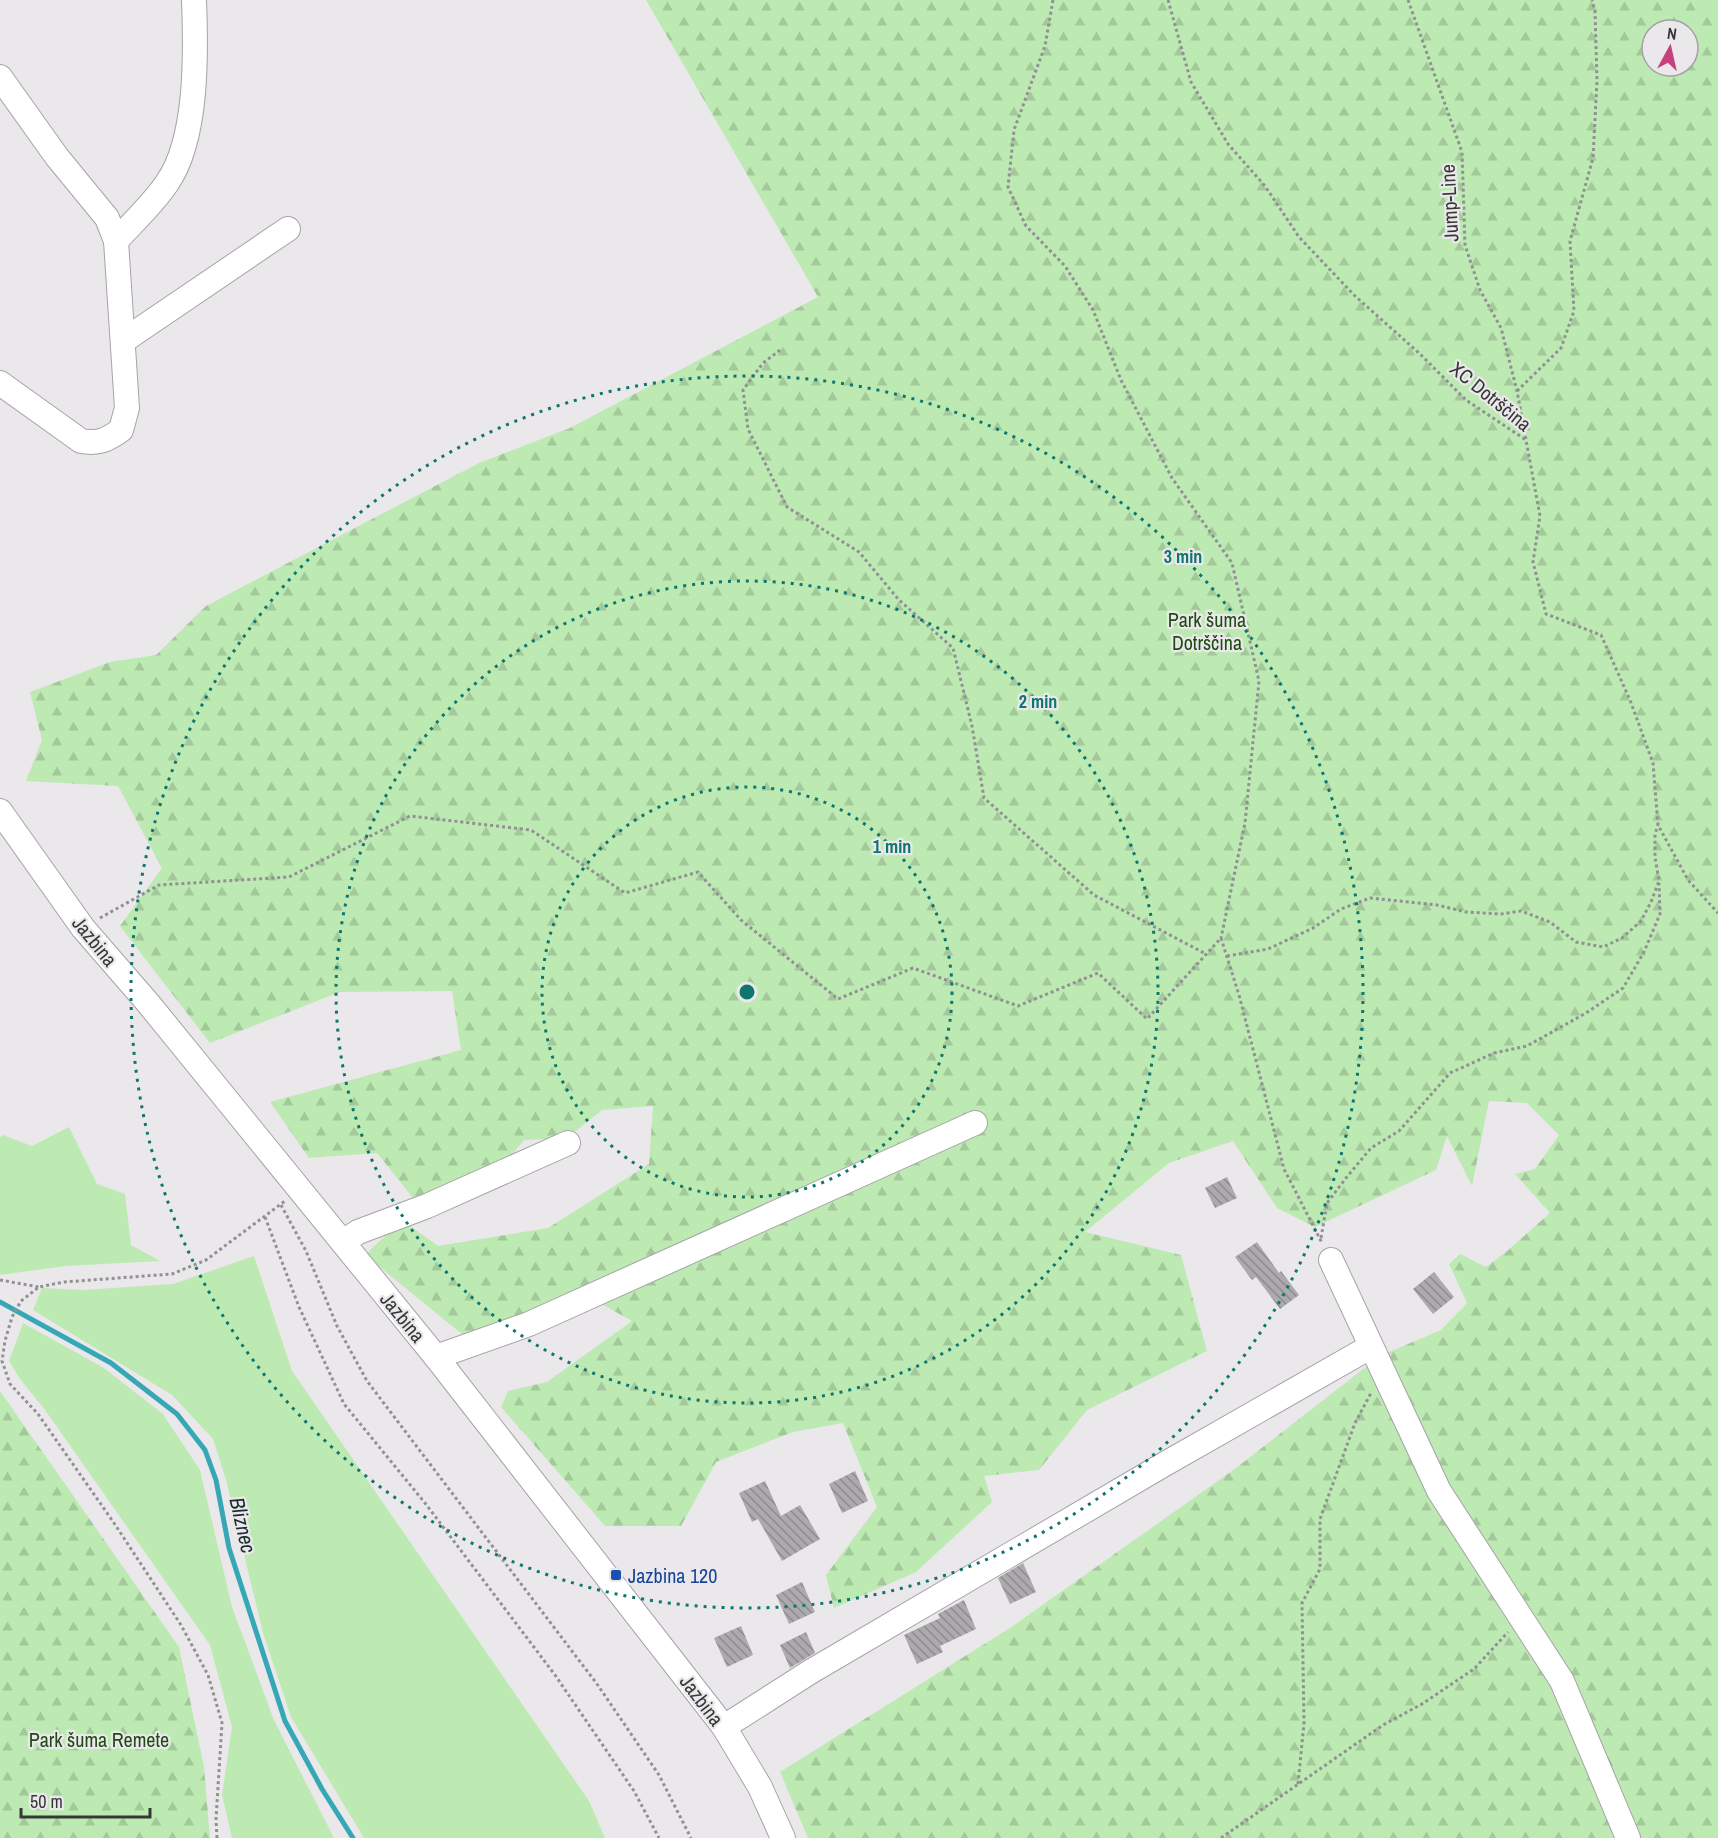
<svg xmlns="http://www.w3.org/2000/svg" width="1718" height="1838" viewBox="0 0 1718 1838" font-family="'Archivo Narrow',sans-serif">
  <style>
    .grass { fill: #bdeab3 }
    .forest { fill: url(#forest-firs); fill-rule: evenodd }
    .lines { fill: none; stroke-linecap: round; stroke-linejoin: round }
    .stream { stroke: #36a8b5; stroke-width: 5 }
    .building { fill: url(#building-back-hatch) }
    .minor-casing { stroke: #a6a3a6; stroke-width: 26 }
    .path { stroke: #919092; stroke-width: 3; stroke-dasharray: 3 3; stroke-linecap: butt }
    .minor { stroke: #fff; stroke-width: 24 }
    .ring { fill: none; stroke: #0f766e; stroke-width: 3; stroke-dasharray: 3 6 }
    .transit-dot { fill: #1a4fb4; stroke: #eae8eb; stroke-width: 2 }
    .labels { text-anchor: middle; dominant-baseline: central; stroke-width: 4.5; stroke-linejoin: round; paint-order: stroke }
    .street-label { font-size: 20px; fill: #383738; stroke: #eae8eb }
    .park-label { font-size: 20px; fill: #1d4d10; stroke: #eae8eb }
    .transit-label { font-size: 20px; fill: #164399; stroke: #eae8eb; text-anchor: start }
    .water-label { font-size: 21px; font-style: italic; fill: #192d2f; stroke: #eae8eb }
    .centre { fill: #0f766e; stroke: #eae8eb; stroke-width: 3 }
    .ring-label { font-size: 18px; text-anchor: middle; font-weight: bold; fill: #0f766e; stroke: #eae8eb; stroke-width: 4.5; stroke-linejoin: round; paint-order: stroke }
  </style>
  <defs>
    <pattern id="forest-firs" width="22" height="20" patternUnits="userSpaceOnUse" patternTransform="scale(1.5)"><rect width="22" height="20" fill="#bdeab3"/><path d="M5 1l3.5 6h-7zM16 11l3.5 6h-7z" fill="#a3c99b"/></pattern>
    <pattern id="building-back-hatch" width="6" height="6" patternUnits="userSpaceOnUse" patternTransform="scale(1.5)"><rect width="6" height="6" fill="#adaaad"/><path d="M-1 5l2 2M0 0l6 6M5-1l2 2" fill="none" stroke="#8e8b8e"/></pattern>
  </defs>
  <rect width="100%" height="100%" fill="#eae8eb"/>
  <g class="grass">
    <path d="M69,1127L97,1184L125,1194L131,1245L160,1261L66,1266L0,1275V1137L3,1135L32,1146Z"/>
    <path d="M254,1256L292,1371L589,1801L605,1838H364L291,1717L263,1633L226,1480L213,1439L172,1395L33,1310L42,1288L83,1290L173,1284Z"/>
    <path d="M23,1323L104,1368L163,1414L200,1470L232,1607L274,1720L334,1838H232L222,1795L232,1727L210,1645L45,1410L20,1379L9,1361Z"/>
  </g>
  <g class="forest">
    <path d="M646,0H1718V1838H808L780,1772L1013,1626L1236,1468L1380,1356L1441,1330L1467,1303L1449,1264L1460,1254L1486,1267L1506,1252L1550,1213L1515,1174L1535,1169L1559,1135L1527,1103L1489,1101L1472,1186L1447,1136L1436,1170L1315,1227L1277,1208L1233,1141L1169,1163L1085,1232L1181,1255L1207,1351L1087,1410L1039,1470L984,1476L992,1502L916,1572L834,1608L826,1575L877,1507L843,1423L793,1432L716,1462L681,1526H605L501,1407L508,1391L547,1382L632,1321L596,1301L463,1335L365,1255L402,1220L438,1246L548,1228L649,1164L653,1106L602,1110L567,1138L524,1140L487,1185L418,1204L377,1153L309,1158L270,1102L461,1050L452,991L340,992L210,1043L120,926L162,868L118,786L26,781L42,740L30,692L110,662L156,655L206,606L479,463L570,428L818,297ZM1652,30H1688V66H1652Z"/>
    <path d="M0,1391L179,1647L204,1767L210,1838H0Z"/>
  </g>
  <g class="lines">
    <path class="stream" d="M0,1302L111,1363L177,1414L205,1450L216,1480L229,1548L285,1721L322,1789L353,1838"/>
  </g>
  <g class="building">
    <path d="M1227,1177L1237,1198L1215,1208L1205,1188Z"/>
    <path d="M1257,1242L1279,1273L1281,1271L1299,1295L1280,1309L1256,1277L1252,1280L1235,1257Z"/>
    <path d="M1434,1272L1454,1297L1433,1314L1413,1289Z"/>
    <path d="M855,1471L868,1501L842,1513L829,1484Z"/>
    <path d="M765,1481L781,1516L800,1505L820,1539L782,1561L758,1519L752,1522L739,1493Z"/>
    <path d="M1023,1563L1036,1592L1010,1604L998,1578Z"/>
    <path d="M802,1582L815,1612L789,1624L776,1595Z"/>
    <path d="M964,1600L976,1629L940,1646L943,1652L917,1664L904,1635L940,1618L938,1614Z"/>
    <path d="M741,1626L753,1655L727,1667L714,1638Z"/>
    <path d="M806,1632L815,1653L790,1668L780,1645Z"/>
  </g>
  <g class="lines">
    <defs>
      <g id="minor">
        <path d="M0,77L57,157L107,218L116,241L127,408L121,430C107,440 99,444 81,441L0,383"/>
        <path d="M116,241C133,222 153,204 167,183C198,139 196,52 194,0"/>
        <path d="M123,341L288,229"/>
        <path d="M0,811L83,928L148,1003L436,1357L724,1727L760,1787L783,1838"/>
        <path d="M343,1242L358,1232L427,1206L568,1143"/>
        <path d="M1331,1260L1439,1491L1562,1681L1628,1838"/>
        <path d="M436,1357L529,1324L975,1123"/>
        <path d="M724,1727L810,1672L1163,1465L1370,1347"/>
      </g>
    </defs>
    <use href="#minor" class="minor-casing"/>
    <g class="path">
      <path d="M1053,0L1045,46L1014,130L1008,187L1026,226L1065,266L1093,310L1121,380L1172,478L1232,563L1259,681L1245,823L1221,938"/>
      <path d="M1168,0L1191,82L1228,144L1265,186L1299,237L1355,296L1419,353L1466,400L1526,440"/>
      <path d="M1408,0L1462,152L1465,245L1480,290L1501,328L1517,391L1540,516L1533,562L1546,614L1601,635L1630,700L1653,763L1658,825L1688,880L1718,913"/>
      <path d="M780,350L763,363L743,390L748,429L787,507L859,552L899,600L953,648L972,726L984,798L1094,895L1206,954"/>
      <path d="M1517,391L1561,348L1574,311L1570,241L1593,158L1597,81L1595,11L1592,0"/>
      <path d="M100,918L159,885L289,877L410,816L531,830L625,893L698,872L741,920L838,999L913,968L1018,1006L1098,973L1147,1019L1221,938L1239,995L1284,1169L1322,1243"/>
      <path d="M1227,956L1268,949L1313,928L1341,909L1370,898L1437,905L1466,912L1501,914L1521,911L1550,922L1576,942L1603,947L1622,938L1641,921L1651,902L1659,881L1655,857V834L1658,825"/>
      <path d="M281,1205L306,1251L337,1326L367,1381L597,1684L659,1775L691,1838"/>
      <path d="M265,1217L299,1307L344,1404L425,1503L555,1675L634,1791L659,1838"/>
      <path d="M1321,1238L1327,1203L1346,1178L1371,1148L1399,1131L1450,1073L1494,1053L1527,1046L1586,1013L1623,988L1644,952L1660,914L1659,883"/>
      <path d="M0,1280L39,1287"/>
      <path d="M1298,1784L1304,1723L1302,1603L1320,1569V1519L1355,1423L1371,1393"/>
      <path d="M217,1838L216,1819L222,1723L208,1675L181,1625L114,1523L38,1414L10,1384L2,1361L5,1341L12,1317L21,1301L39,1287L64,1282L172,1274L206,1260L285,1201"/>
      <path d="M1221,1838L1383,1725L1422,1704L1474,1669L1508,1632"/>
    </g>
    <use href="#minor" class="minor"/>
  </g>
  <g class="ring">
    <circle cx="747" cy="992" r="205"/>
    <circle cx="747" cy="992" r="411"/>
    <circle cx="747" cy="992" r="616"/>
  </g>
  <rect class="transit-dot" x="610" y="1569" width="12" height="12" rx="3"/>
  <g class="labels">
    <g class="street-label">
      <text transform="translate(1449 203) rotate(-93)">Jump-Line</text>
      <text transform="translate(1491 396) rotate(39)">XC Dotrščina</text>
      <text transform="translate(95 941) rotate(51)">Jazbina</text>
      <text transform="translate(403 1317) rotate(51)">Jazbina</text>
      <text transform="translate(702 1700) rotate(53)">Jazbina</text>
    </g>
    <g class="park-label">
      <text x="1207" y="619">Park šuma<tspan x="1207" dy="23">Dotrščina</tspan></text>
      <text x="99" y="1739">Park šuma Remete</text>
    </g>
    <g class="transit-label">
      <text x="628" y="1575">Jazbina 120</text>
    </g>
    <g class="water-label">
      <text transform="translate(243 1525) rotate(77)">Bliznec</text>
    </g>
  </g>
  <circle cx="747" cy="992" r="9" class="centre"/>
  <g class="ring-label">
    <text x="1183" y="563">3 min</text>
    <text x="1038" y="708">2 min</text>
    <text x="892" y="853">1 min</text>
  </g>
  <g transform="translate(1670 48) rotate(8)"><circle r="28" fill="#eae8eb" stroke="#a3a1a3" stroke-width="1.5"/>
  <path d="M0-4.5L10 22L0 15L-10 22Z" fill="#c73f7c"/>
  <text y="-9" font-size="16" font-weight="bold" text-anchor="middle" fill="#383738">N</text>
  </g>
  <path d="M21 1808v9h129v-9" fill="none" stroke="#383738" stroke-width="3"/>
  <text x="30" y="1808" font-size="18" fill="#383738" stroke="#eae8eb" stroke-width="4.5" paint-order="stroke">50 m</text>
</svg>
